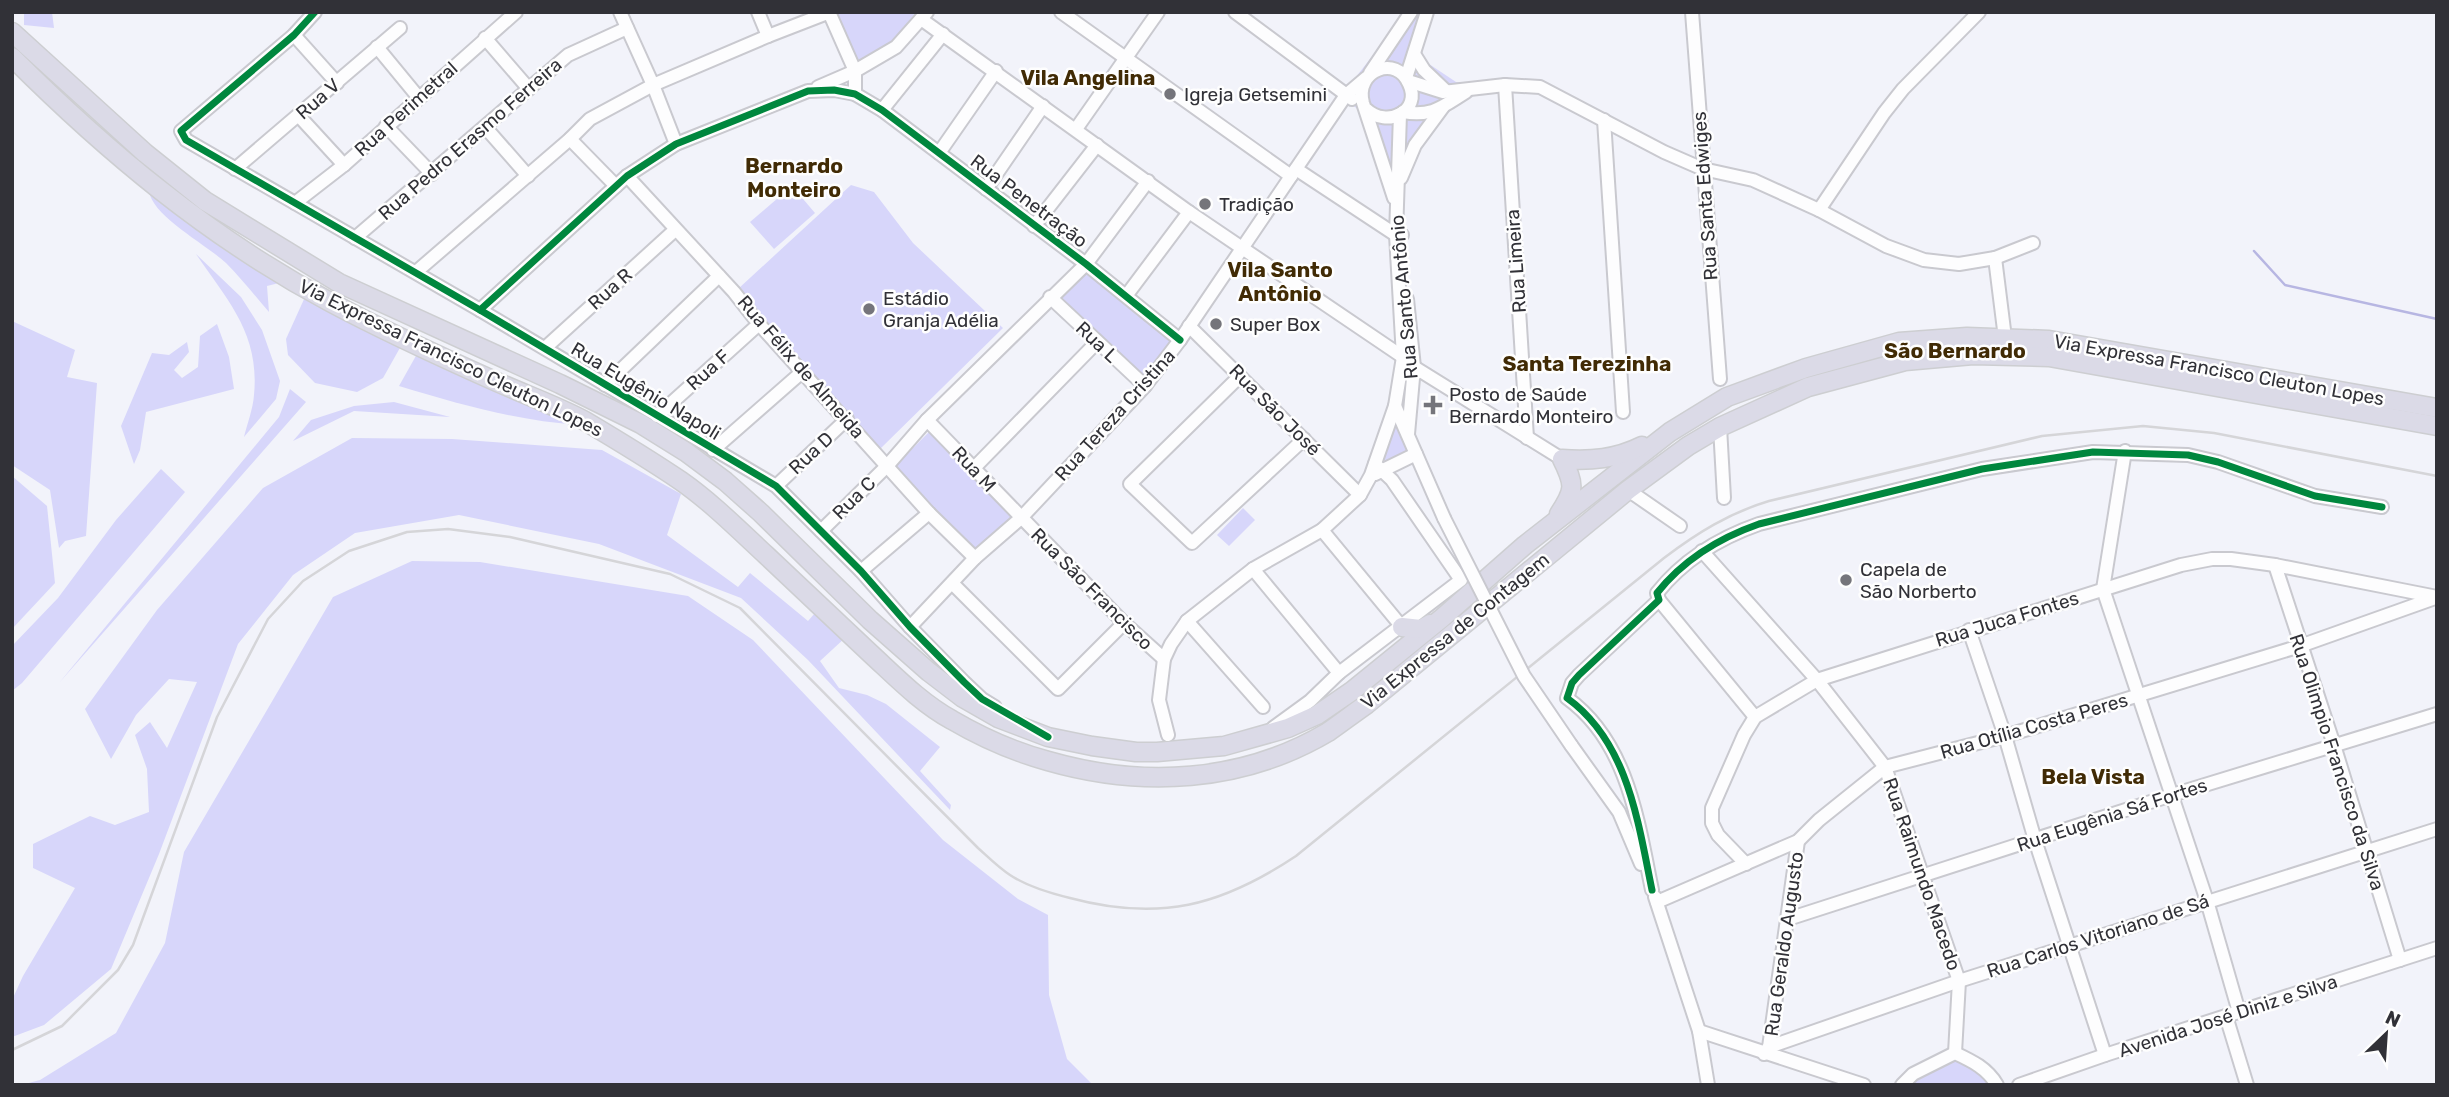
<svg xmlns="http://www.w3.org/2000/svg" width="2449" height="1097" viewBox="0 0 2449 1097" font-family="Rubik,sans-serif">
  <style>
    .green { fill: #d7d6fa }
    .lines { fill: none; stroke-linecap: round; stroke-linejoin: round }
    .stream { stroke: #b7b6e2; stroke-width: 2.5 }
    .minor-casing { stroke: #c9c9cf; stroke-width: 16 }
    .highway-casing { stroke: #cdced1; stroke-width: 21 }
    .minor { stroke: #fdfdfe; stroke-width: 12 }
    .highway { stroke: #dbdae7; stroke-width: 18 }
    .rail { stroke: #d5d5d8; stroke-width: 2.5 }
    .minor-bridge-casing { stroke: #c9c9cf; stroke-width: 16; stroke-linecap: butt }
    .minor-bridge { stroke: #fdfdfe; stroke-width: 12 }
    .cycleway-casing { stroke: #fefefe; stroke-width: 11 }
    .cycleway { stroke: #00873e; stroke-width: 7 }
    .poi-dot { fill: #75757b; stroke: #fefefe; stroke-width: 2.5 }
    .labels { text-anchor: middle; dominant-baseline: central; stroke-width: 5; stroke-linejoin: round; paint-order: stroke }
    .poi-label { font-size: 19px; fill: #313137; stroke: #fefefe; text-anchor: start }
    .street-label { font-size: 19px; fill: #313137; stroke: #fefefe }
    .neighbourhood-label { font-size: 21px; font-weight: bold; fill: #412b05; stroke: #fefefe }
  </style>
  <rect width="100%" height="100%" fill="#f2f3fa"/>
  <g class="green">
    <path d="M24,12H52L54,28L24,25Z"/>
    <path d="M842,12H916L893,41L856,64L837,14Z"/>
    <path d="M1407,12H1429L1421,53L1426,62L1456,82L1495,84L1440,106L1394,202L1360,111L1341,96Z"/>
    <path d="M851,185L874,192L913,243L1003,328L880,449L738,289Z"/>
    <path d="M792,186L815,213L774,249L750,222Z"/>
    <path d="M149,191L283,282L267,286L269,312C255,296 241,278 226,263C207,245 152,216 149,191Z"/>
    <path d="M196,254L241,297L262,330L280,381L276,399L244,437C247,424 253,409 254,395C260,334 228,301 196,254Z"/>
    <path d="M1086,269L1174,339L1143,381L1056,300Z"/>
    <path d="M305,297L401,346L383,378L357,392L315,383L288,355L286,339Z"/>
    <path d="M12,321L75,350L67,377L97,383L86,536L65,541L59,548L50,490L12,465Z"/>
    <path d="M217,324L229,357L234,389L146,412L140,450L134,464L121,426L152,353L169,355L187,342L189,352L174,370L182,378L198,367L200,336Z"/>
    <path d="M417,354L579,425C517,421 459,404 399,386Z"/>
    <path d="M290,389L306,402L59,683L279,417Z"/>
    <path d="M394,402L450,417L354,411L293,441L311,420L354,406Z"/>
    <path d="M1395,415L1408,452L1381,463Z"/>
    <path d="M932,429L1018,522L984,554L971,551L894,467Z"/>
    <path d="M352,438L452,439L602,450L681,494L667,535L738,587L750,573L808,621L815,613L846,637L820,661L839,688L867,695L886,704L940,747L920,771L951,805L950,810L808,660L741,598L599,544L459,515L355,533L293,575L238,644L159,854L111,969L44,1025L12,1037V1000L23,976L75,888L33,868V844L90,816L115,825L149,812L147,769L135,735L150,722L167,748L197,682L169,679L136,715L111,759L85,709L157,610L263,488Z"/>
    <path d="M161,469L185,492L22,683L12,691V646L58,598L116,520Z"/>
    <path d="M12,476L47,506L55,583L12,629Z"/>
    <path d="M1243,508L1255,520L1229,546L1217,535Z"/>
    <path d="M412,561L480,562L688,596L753,640L943,840L1018,899L1048,915L1049,995L1067,1059L1093,1085H21L40,1080L116,1033L165,943L184,852L333,597Z"/>
    <path d="M1955,1060L1967,1062L1990,1082L1989,1085H1911C1924,1072 1936,1065 1955,1060Z"/>
  </g>
  <g class="lines">
    <path class="stream" d="M2254,251L2285,285L2437,319"/>
    <defs>
      <g id="minor">
        <path d="M315,12L294,35L181,131L186,140L480,310L776,486L861,571L910,627L964,682L982,699L995,707"/>
        <path d="M620,12L653,85L676,144"/>
        <path d="M758,12L768,36"/>
        <path d="M829,12L855,71V94"/>
        <path d="M1061,12L1291,176"/>
        <path d="M1235,12L1352,99"/>
        <path d="M1692,12L1720,379"/>
        <path d="M921,19L1189,212L1403,357"/>
        <path d="M294,35L337,83"/>
        <path d="M485,38L529,89"/>
        <path d="M377,47L419,98"/>
        <path d="M1414,54L1424,70L1446,91"/>
        <path d="M1370,73L1411,12"/>
        <path d="M1406,78L1427,12"/>
        <path d="M1408,81L1443,92L1505,85L1540,87L1664,152L1703,169L1753,180L1819,210L1886,246L1924,260L1959,264L1995,258L2033,243"/>
        <path d="M1505,85L1527,438"/>
        <path d="M818,87L855,71L896,47L927,12"/>
        <path d="M1366,109C1387,129 1422,111 1409,84C1397,54 1354,70 1363,103L1394,198"/>
        <path d="M882,110L943,34"/>
        <path d="M1403,112C1432,117 1442,107 1466,92"/>
        <path d="M299,116L344,165"/>
        <path d="M1604,120L1623,412"/>
        <path d="M386,126L432,174"/>
        <path d="M485,127L528,176"/>
        <path d="M1076,129L1158,12"/>
        <path d="M570,139L616,186"/>
        <path d="M939,153L996,71"/>
        <path d="M235,169L400,28"/>
        <path d="M1296,169L1396,235H1402"/>
        <path d="M627,176L734,292L759,324L929,513L975,558"/>
        <path d="M1401,178L1415,145L1443,107"/>
        <path d="M986,189L1043,106"/>
        <path d="M295,203L344,165L516,12"/>
        <path d="M1819,210L1884,113L1903,89L1979,12"/>
        <path d="M1034,226L1097,145"/>
        <path d="M355,238L568,55L627,28"/>
        <path d="M1995,258L2005,338"/>
        <path d="M416,272L570,139L590,119L653,85L768,36L830,12"/>
        <path d="M1126,296L1189,212"/>
        <path d="M1050,297L1145,386"/>
        <path d="M1407,299L1414,367L1408,434"/>
        <path d="M480,310L627,176L676,144L808,91L834,90L855,94L882,110L1086,264L1180,340"/>
        <path d="M1189,326L1360,495"/>
        <path d="M545,348L675,230"/>
        <path d="M1414,367L1562,459"/>
        <path d="M1240,376L1130,484L1192,543L1304,439"/>
        <path d="M605,385L719,276"/>
        <path d="M1395,406L1444,518"/>
        <path d="M657,416L759,324"/>
        <path d="M927,420L1124,623L1164,659"/>
        <path d="M1720,427L1724,498"/>
        <path d="M713,450L802,372"/>
        <path d="M2125,451L2103,589L2207,901L2239,1012"/>
        <path d="M974,468L1097,342"/>
        <path d="M1375,474L1416,454"/>
        <path d="M776,486L847,419"/>
        <path d="M1628,490L1680,526"/>
        <path d="M1322,530L1402,627"/>
        <path d="M821,531L887,466L927,420L1086,264L1148,181"/>
        <path d="M1702,551L1817,680L1885,767L1959,981L1955,1053"/>
        <path d="M2275,565L2334,745L2400,960"/>
        <path d="M1253,569L1339,673"/>
        <path d="M861,571L929,513"/>
        <path d="M952,583L1058,689L1124,623"/>
        <path d="M1659,600L1755,717"/>
        <path d="M1187,621L1263,707"/>
        <path d="M910,627L975,558L1021,518L1145,386L1180,340L1346,95L1366,78"/>
        <path d="M1969,630L2005,736L2035,840L2105,1055"/>
        <path d="M1273,728L1310,701L1339,673L1461,580L1392,480L1375,464"/>
        <path d="M1168,735L1159,700L1164,659L1171,644L1187,621L1253,569L1322,530L1360,495L1371,475L1395,406L1403,357L1396,235L1400,114"/>
        <path d="M1571,745L1619,812L1641,864"/>
        <path d="M1746,864L1718,835L1712,823V808L1744,735L1755,717L1817,680L2181,565L2212,559H2231L2275,565L2437,597"/>
        <path d="M1652,890C1638,822 1628,742 1567,698L1572,683L1579,675L1659,600L1657,593C1684,559 1719,538 1759,524L1982,469L2093,452L2188,455L2218,462L2315,496L2382,507"/>
        <path d="M1655,897L1699,1031L1708,1085"/>
        <path d="M1657,902L1798,841L1819,820L1885,767L2005,736L2300,646L2435,598"/>
        <path d="M1788,919L2172,795L2437,714"/>
        <path d="M2226,1016L2247,1085"/>
        <path d="M1699,1031L1864,1085"/>
        <path d="M1769,1047L1798,841"/>
        <path d="M1764,1054L1769,1047L1959,981L2437,829"/>
        <path d="M1902,1085L1913,1074L1955,1053C1972,1061 1987,1068 1997,1085"/>
        <path d="M2019,1085L2105,1055L2437,948"/>
      </g>
      <g id="highway">
        <path d="M12,32L145,153L205,201L339,283L560,384L641,424L686,452L725,481L761,513L870,620L929,672L963,698L998,718L1048,737L1092,746L1136,752H1157L1224,746L1288,728L1317,715L1352,691L1442,618L1525,545L1670,432L1727,397L1806,368L1899,342L1967,337L2049,340L2437,408"/>
        <path d="M12,57C107,152 210,238 330,302C384,331 441,357 497,382C526,395 557,406 585,421C617,440 650,460 681,481C711,502 738,529 766,555C801,588 836,621 871,654C896,677 921,703 952,720C981,737 1015,752 1048,761C1142,788 1242,783 1328,732C1341,723 1354,713 1367,704L1628,490L1688,446L1720,427L1808,387L1905,361L1973,355L2049,357L2437,426"/>
        <path d="M1559,514C1575,490 1575,485 1562,459C1591,461 1616,459 1642,446"/>
        <path d="M1402,627L1421,629L1430,624"/>
      </g>
    </defs>
    <use href="#minor" class="minor-casing"/>
    <use href="#highway" class="highway-casing"/>
    <use href="#minor" class="minor"/>
    <use href="#highway" class="highway"/>
    <path class="rail" d="M12,1050L62,1026L118,970L133,945L217,717L268,619L303,581L349,551L407,532L448,529L510,537L670,574L740,608L978,848C988,857 999,868 1010,875C1028,887 1049,893 1070,898C1159,922 1221,906 1296,856L1664,558C1697,533 1729,513 1769,501L2042,436L2143,426L2214,433L2437,476"/>
    <defs>
      <path id="minor-bridge" d="M1444,518L1524,676L1571,745"/>
    </defs>
    <use href="#minor-bridge" class="minor-bridge-casing"/>
    <use href="#minor-bridge" class="minor-bridge"/>
    <defs>
      <g id="cycleway">
        <path d="M315,12L294,35L181,131L186,140L480,310L776,486L861,571L910,627L964,682L982,699L1048,737"/>
        <path d="M480,310L627,176L676,144L808,91L834,90L855,94L882,110L1086,264L1180,340"/>
        <path d="M1652,890C1638,822 1628,742 1567,698L1572,683L1579,675L1659,600L1657,593C1684,559 1719,538 1759,524L1982,469L2093,452L2188,455L2218,462L2315,496L2382,507"/>
      </g>
    </defs>
    <use href="#cycleway" class="cycleway-casing"/>
    <use href="#cycleway" class="cycleway"/>
  </g>
  <g class="poi-dot">
    <circle cx="1170" cy="94" r="7"/>
    <circle cx="1205" cy="204" r="7"/>
    <circle cx="869" cy="309" r="7"/>
    <circle cx="1216" cy="324" r="7"/>
    <path d="M1429.5 394.5h7v7h7v7h-7v7h-7v-7h-7v-7h7z"/>
    <circle cx="1846" cy="580" r="7"/>
  </g>
  <g class="labels">
    <g class="poi-label">
      <text x="1184" y="94">Igreja Getsemini</text>
      <text x="1219" y="204">Tradição</text>
      <text x="883" y="298">Estádio<tspan x="883" dy="22">Granja Adélia</tspan></text>
      <text x="1230" y="324">Super Box</text>
      <text x="1449" y="394">Posto de Saúde<tspan x="1449" dy="22">Bernardo Monteiro</tspan></text>
      <text x="1860" y="569">Capela de<tspan x="1860" dy="22">São Norberto</tspan></text>
    </g>
    <g class="street-label">
      <text transform="translate(318 99) rotate(-41)">Rua V</text>
      <text transform="translate(406 109) rotate(-42)">Rua Perimetral</text>
      <text transform="translate(470 139) rotate(-41)">Rua Pedro Erasmo Ferreira</text>
      <text transform="translate(1705 196) rotate(-94)">Rua Santa Edwiges</text>
      <text transform="translate(1029 201) rotate(37)">Rua Penetração</text>
      <text transform="translate(1516 261) rotate(-94)">Rua Limeira</text>
      <text transform="translate(610 289) rotate(-42)">Rua R</text>
      <text transform="translate(1404 297) rotate(-95)">Rua Santo Antônio</text>
      <text transform="translate(1097 342) rotate(43)">Rua L</text>
      <text transform="translate(451 358) rotate(26)">Via Expressa Francisco Cleuton Lopes</text>
      <text transform="translate(801 367) rotate(49)">Rua Félix de Almeida</text>
      <text transform="translate(708 370) rotate(-42)">Rua F</text>
      <text transform="translate(2219 370) rotate(10)">Via Expressa Francisco Cleuton Lopes</text>
      <text transform="translate(646 391) rotate(31)">Rua Eugênio Napoli</text>
      <text transform="translate(1275 410) rotate(45)">Rua São José</text>
      <text transform="translate(1115 415) rotate(-48)">Rua Tereza Cristina</text>
      <text transform="translate(811 453) rotate(-43)">Rua D</text>
      <text transform="translate(974 469) rotate(47)">Rua M</text>
      <text transform="translate(854 498) rotate(-45)">Rua C</text>
      <text transform="translate(1092 589) rotate(45)">Rua São Francisco</text>
      <text transform="translate(2007 619) rotate(-17)">Rua Juca Fontes</text>
      <text transform="translate(1455 631) rotate(-39)">Via Expressa de Contagem</text>
      <text transform="translate(2034 726) rotate(-16)">Rua Otília Costa Peres</text>
      <text transform="translate(2337 762) rotate(72)">Rua Olimpio Francisco da Silva</text>
      <text transform="translate(2112 815) rotate(-18)">Rua Eugênia Sá Fortes</text>
      <text transform="translate(1922 874) rotate(71)">Rua Raimundo Macedo</text>
      <text transform="translate(2098 936) rotate(-18)">Rua Carlos Vitoriano de Sá</text>
      <text transform="translate(1784 944) rotate(-82)">Rua Geraldo Augusto</text>
      <text transform="translate(2228 1016) rotate(-18)">Avenida José Diniz e Silva</text>
    </g>
    <g class="neighbourhood-label">
      <text x="1088" y="77">Vila Angelina</text>
      <text x="794" y="165">Bernardo<tspan x="794" dy="24">Monteiro</tspan></text>
      <text x="1280" y="269">Vila Santo<tspan x="1280" dy="24">Antônio</tspan></text>
      <text x="1955" y="350">São Bernardo</text>
      <text x="1587" y="363">Santa Terezinha</text>
      <text x="2093" y="776">Bela Vista</text>
    </g>
  </g>
  <rect width="2449" height="1097" fill="none" stroke="#313137" stroke-width="28"/>
  <g transform="translate(2386 1034) rotate(25)" stroke="#fefefe" stroke-width="5" paint-order="stroke">
  <path d="M0-5L12 26L0 18L-12 26Z" fill="#313137"/>
  <text y="-10" font-size="19" font-weight="bold" text-anchor="middle" fill="#313137">N</text>
  </g>
</svg>
